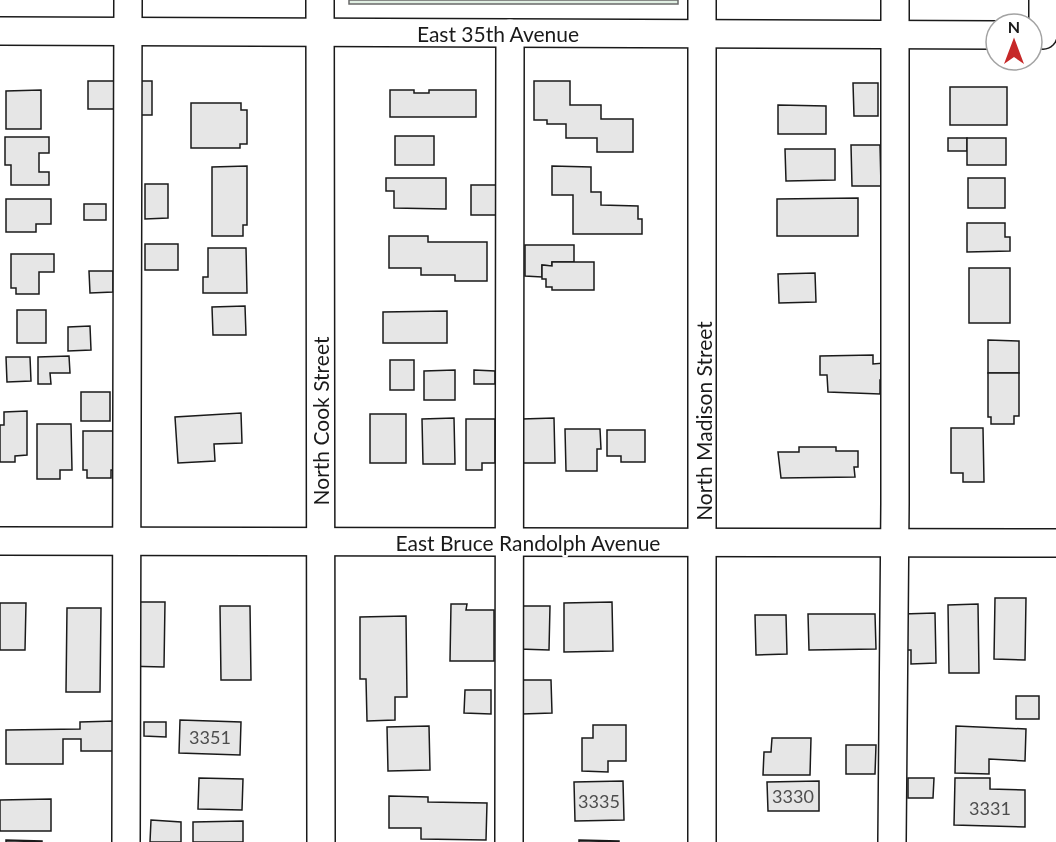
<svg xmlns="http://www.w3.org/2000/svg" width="1056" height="842" viewBox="0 0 1056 842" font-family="Lato,sans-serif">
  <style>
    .green { fill: #e0efe3; stroke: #6a6a6a; stroke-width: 1.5 }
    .building { fill: #e6e6e6; stroke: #1a1a1a; stroke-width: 1.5 }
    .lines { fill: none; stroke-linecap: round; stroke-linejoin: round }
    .minor-casing { stroke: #1a1a1a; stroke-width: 30 }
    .minor { stroke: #fff; stroke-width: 27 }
    .labels { text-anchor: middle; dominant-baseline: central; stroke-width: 4.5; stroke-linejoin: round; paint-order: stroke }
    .number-label { font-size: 18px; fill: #4d4d4d }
    .street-label { font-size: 21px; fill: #1a1a1a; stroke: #fff }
  </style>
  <rect width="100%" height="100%" fill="#fff"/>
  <rect class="green" x="349" y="0" width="329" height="4"/>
  <g class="building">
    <rect x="88" y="81" width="26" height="28"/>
    <rect x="138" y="81" width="14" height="34"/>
    <path d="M534,81H570V105H601V119H633V152H597V138H566V124H547V120H534Z"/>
    <path d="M853,83H878V116H854Z"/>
    <rect x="950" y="87" width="57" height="38"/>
    <path d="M41,90V129H6V91Z"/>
    <path d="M390,90H414V93H429V90H476V117H390Z"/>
    <path d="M191,103H241V110H247V144H240V148H191Z"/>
    <path d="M778,105L826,106V134H778Z"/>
    <rect x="395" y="136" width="39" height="29"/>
    <path d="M5,137H49V153H39V172H49V185H11V165H5Z"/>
    <rect x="948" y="138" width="19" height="13"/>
    <rect x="967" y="138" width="39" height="27"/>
    <path d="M851,145H880L881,186H852Z"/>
    <path d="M785,149H835V180L786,181Z"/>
    <path d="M247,166V225H243V236H212V167Z"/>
    <path d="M552,166L591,167V192H601V205L638,206V219H642V234H573V195H552Z"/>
    <path d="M386,178H446V209L394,208V191H386Z"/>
    <rect x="968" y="178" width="37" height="30"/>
    <path d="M145,184H168V218L145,219Z"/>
    <rect x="471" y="185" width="25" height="30"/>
    <path d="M858,198V236H777V199Z"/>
    <path d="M6,199H51V224H36V232H6Z"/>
    <rect x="84" y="204" width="22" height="16"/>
    <path d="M967,223H1005V237H1010V251L967,252Z"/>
    <path d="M389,236H428V242H487V281H455V275H421V268H389Z"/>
    <rect x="145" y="244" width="33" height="26"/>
    <path d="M525,245H574V262H552V266L542,265V277L525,276Z"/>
    <path d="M208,248H246L247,293H203V277H208Z"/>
    <path d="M11,254H54V272H39V294H16V288H11Z"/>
    <path d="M552,262H594V290H552V287H546V279H542V265L552,266Z"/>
    <rect x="969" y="268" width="41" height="55"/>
    <path d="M89,271H113V292L90,293Z"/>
    <path d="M815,273L816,302L779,303L778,274Z"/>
    <path d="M245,306L246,335H213L212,307Z"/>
    <rect x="17" y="310" width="29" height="33"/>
    <path d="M447,311V343H383V312Z"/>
    <path d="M90,326L91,350L68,351V327Z"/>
    <path d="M988,340L1019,341V373H988Z"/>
    <path d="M873,355V364L884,363L885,380H880V394L828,392L827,375H820V356Z"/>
    <path d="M69,356L70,373H50L51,384H38V357Z"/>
    <path d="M6,357H30L31,381L7,382Z"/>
    <rect x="390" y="360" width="24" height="30"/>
    <path d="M455,370V400H424V371Z"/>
    <path d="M474,370L495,371V384H474Z"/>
    <path d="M988,373H1019V416H1014V424H991V417H988Z"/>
    <rect x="81" y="392" width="29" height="29"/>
    <path d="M27,411V455L15,456V462H0V425H4V412Z"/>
    <path d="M241,413L242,443L214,444L215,461L178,463L175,417Z"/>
    <rect x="370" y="414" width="36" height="49"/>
    <path d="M454,418L455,464H423L422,419Z"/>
    <path d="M554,418L555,463H523L522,419Z"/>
    <path d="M466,419H495V463H482V470H466Z"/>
    <path d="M37,424H71L72,470H60V479H37Z"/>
    <path d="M951,428H983L984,482H963V473H951Z"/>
    <path d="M565,429H600L601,449H597V471H566Z"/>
    <path d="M607,430H645V462H621V456H607Z"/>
    <path d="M83,431H114L115,470H111V478H87V470H83Z"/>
    <path d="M799,447H836V451H858V467H854L855,477L781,478L778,452H799Z"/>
    <path d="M995,598H1026L1025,660L994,659Z"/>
    <path d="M134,602H165L164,667L123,666Z"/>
    <path d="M612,602L613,651L564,652V603Z"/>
    <path d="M0,603H26L25,650H0Z"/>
    <path d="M451,604H467L466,610H494V661H450Z"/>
    <path d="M978,604L979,673H949L948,605Z"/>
    <path d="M220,606H250L251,680H221Z"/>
    <path d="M519,606H550L549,650L519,649Z"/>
    <path d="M67,608H101L100,692H66Z"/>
    <path d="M935,613L936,663L911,664V650H903V614Z"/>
    <path d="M808,614H875L876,649L809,650Z"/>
    <path d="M755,615H786L787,654L756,655Z"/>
    <path d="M406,616L407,697H395V720L367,721L366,679H360V617Z"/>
    <path d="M521,680H551L552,713L522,714Z"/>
    <path d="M465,690H491V714L464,713Z"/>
    <rect x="1016" y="696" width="23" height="23"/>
    <path d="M180,720L241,722L240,755L179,753Z"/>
    <path d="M115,721L116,751H81V739H63V764H6V730L80,729V722Z"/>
    <path d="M144,722H166V737L144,736Z"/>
    <path d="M593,725H626V761H608V772L582,771V738H593Z"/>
    <path d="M429,726L430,770L388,771L387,727Z"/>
    <path d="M956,726L1026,729L1025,761L989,759V774L955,773Z"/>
    <path d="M772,738H811L810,775H763L764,752H771Z"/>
    <path d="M846,745H876L875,774H846Z"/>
    <path d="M199,778L243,779L242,810L198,809Z"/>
    <path d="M908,778H934L933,798H908Z"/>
    <path d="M955,778H990V789L1025,790V827L954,825Z"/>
    <path d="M623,781L624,820L575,821L574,782Z"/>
    <path d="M819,781V811H768L767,782Z"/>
    <path d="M389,796L428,797V802L487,803L486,840L421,839V828H389Z"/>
    <path d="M51,799V831H0V800Z"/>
    <path d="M151,820L181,822V842H150Z"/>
    <path d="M243,821V842H193V822Z"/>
    <path d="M6,840L42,841V842H6Z"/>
    <path d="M579,840L619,841V842H579Z"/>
  </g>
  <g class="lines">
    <defs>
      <g id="minor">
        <path d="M320,0L321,842"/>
        <path d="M0,31L996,35"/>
        <path d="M1043,35V0"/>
        <path d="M0,541L1056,543"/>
        <path d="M126,842L128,0"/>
        <path d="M509,842L510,33"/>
        <path d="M702,842V0"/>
        <path d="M892,842L895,504V0"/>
      </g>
    </defs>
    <use href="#minor" class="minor-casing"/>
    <use href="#minor" class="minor"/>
  </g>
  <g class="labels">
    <g class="number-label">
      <text x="210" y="737">3351</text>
      <text x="793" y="796">3330</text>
      <text x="599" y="801">3335</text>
      <text x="990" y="808">3331</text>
    </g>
    <g class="street-label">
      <text x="498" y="33">East 35th Avenue</text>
      <text transform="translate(320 421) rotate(-90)">North Cook Street</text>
      <text transform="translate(703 421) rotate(-90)">North Madison Street</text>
      <text x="528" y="542">East Bruce Randolph Avenue</text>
    </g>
  </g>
  <g transform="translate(1014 42)"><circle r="28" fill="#ffffff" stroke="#a3a3a3" stroke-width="1.5"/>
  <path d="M0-4.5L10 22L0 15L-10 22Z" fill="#c62828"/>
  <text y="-9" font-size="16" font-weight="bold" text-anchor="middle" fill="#1a1a1a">N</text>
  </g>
</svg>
